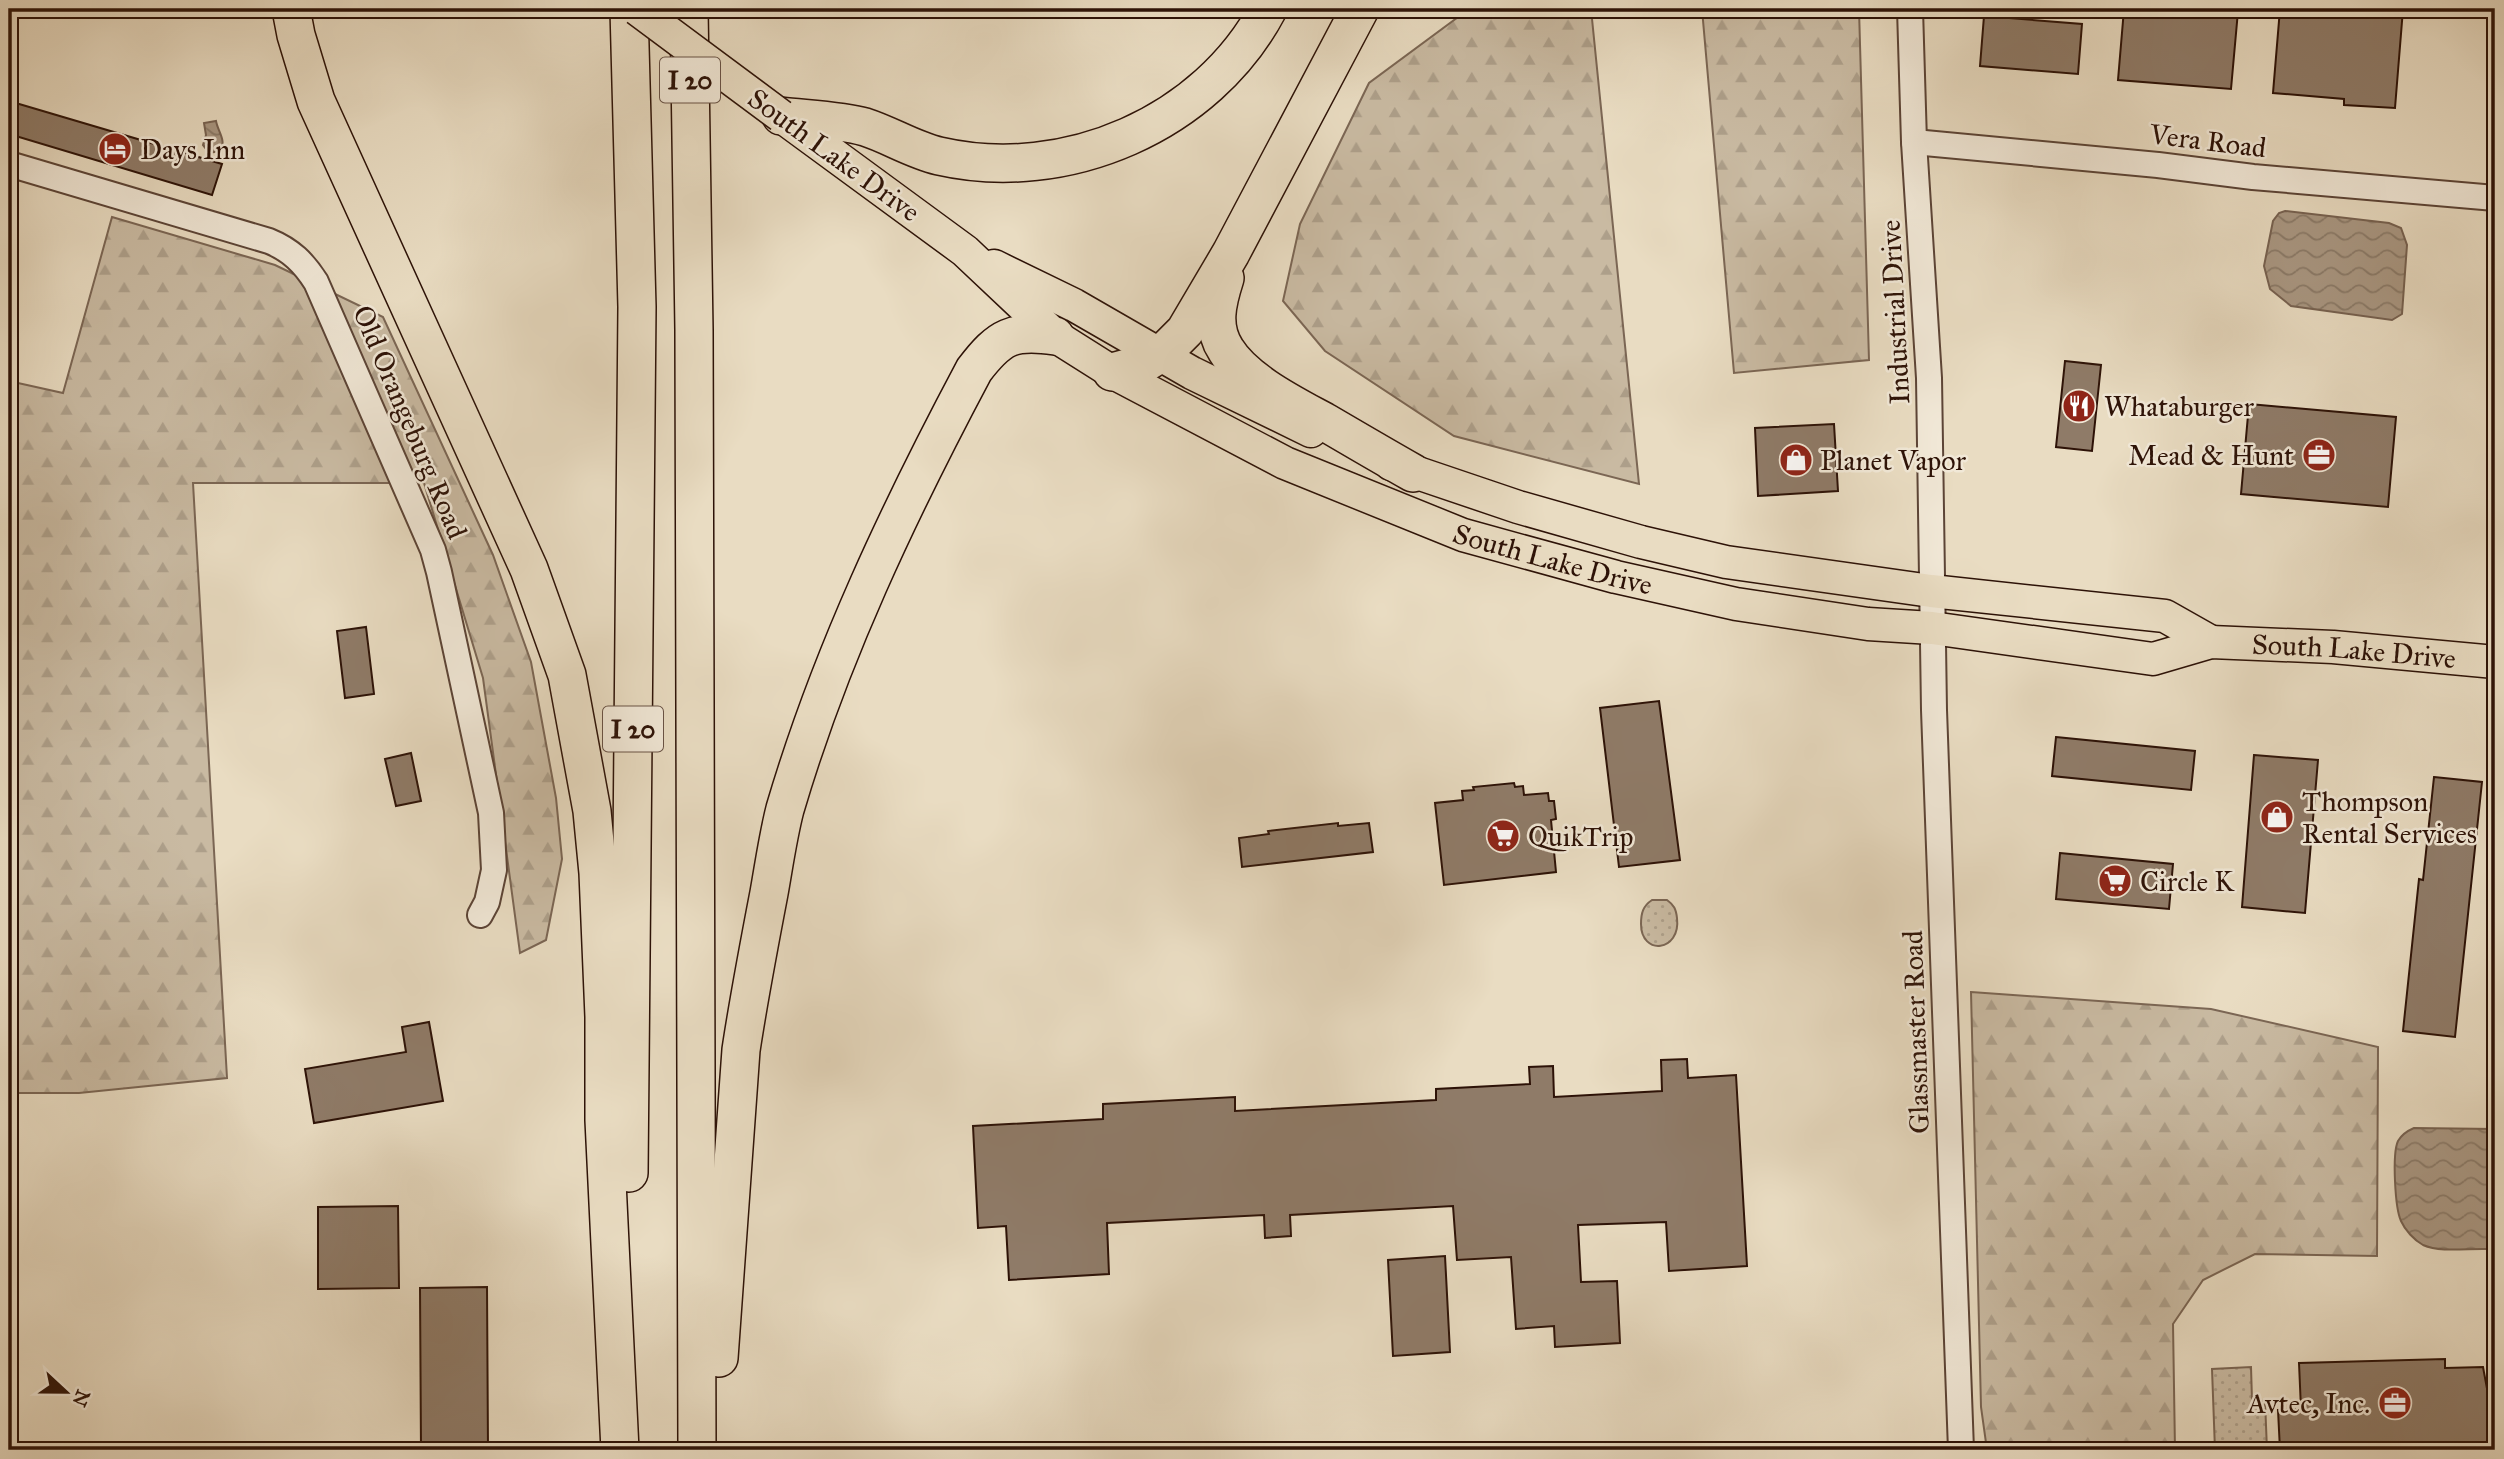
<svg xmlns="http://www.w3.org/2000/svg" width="2504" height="1459" viewBox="0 0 2504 1459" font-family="'IM FELL Great Primer',serif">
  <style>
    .grass { fill: url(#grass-dots); stroke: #7b6654; stroke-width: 2 }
    .forest { fill: url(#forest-firs); stroke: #7b6654; stroke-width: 2 }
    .water { fill: url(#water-waves); stroke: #776251; stroke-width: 2 }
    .building { fill: #8f7b68; stroke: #2d1207; stroke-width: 2 }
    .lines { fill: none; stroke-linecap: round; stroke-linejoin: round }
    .minor-casing { stroke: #5c4436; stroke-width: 28 }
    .major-casing { stroke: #2d1207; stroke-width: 35 }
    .highway-casing { stroke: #2d1207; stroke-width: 40 }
    .minor { stroke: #f1e8d7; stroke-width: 24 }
    .major { stroke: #e9dcc2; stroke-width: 32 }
    .highway { stroke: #e9dcc2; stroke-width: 37 }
    .major-bridge-casing { stroke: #2d1207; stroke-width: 35; stroke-linecap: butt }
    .major-bridge { stroke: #e9dcc2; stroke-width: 32 }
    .labels { text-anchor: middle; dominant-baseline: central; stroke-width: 5; stroke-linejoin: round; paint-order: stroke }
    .shield { fill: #f1e8d7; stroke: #685245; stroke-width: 2 }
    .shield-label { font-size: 26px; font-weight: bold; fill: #2d1207 }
    .street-label { font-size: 28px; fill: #2d1207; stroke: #f1e8d7 }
    .poi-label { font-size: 28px; fill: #2d1207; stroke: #f1e8d7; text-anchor: start }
  </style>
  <defs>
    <pattern id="grass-dots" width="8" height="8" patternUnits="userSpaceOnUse" patternTransform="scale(1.75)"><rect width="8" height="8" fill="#c9baa2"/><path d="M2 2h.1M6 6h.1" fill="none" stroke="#ad9f8a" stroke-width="1.8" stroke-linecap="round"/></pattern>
    <pattern id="forest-firs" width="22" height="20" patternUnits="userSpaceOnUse" patternTransform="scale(1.75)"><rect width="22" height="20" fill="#c9baa2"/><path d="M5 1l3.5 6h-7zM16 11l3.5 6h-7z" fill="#ad9f8a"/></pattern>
    <pattern id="water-waves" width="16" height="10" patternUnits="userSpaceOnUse" patternTransform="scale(1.75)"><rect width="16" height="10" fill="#a99782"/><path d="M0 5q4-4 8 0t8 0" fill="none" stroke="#8a7a68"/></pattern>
  </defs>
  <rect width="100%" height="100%" fill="#e9dcc2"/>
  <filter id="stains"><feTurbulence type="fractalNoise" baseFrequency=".00286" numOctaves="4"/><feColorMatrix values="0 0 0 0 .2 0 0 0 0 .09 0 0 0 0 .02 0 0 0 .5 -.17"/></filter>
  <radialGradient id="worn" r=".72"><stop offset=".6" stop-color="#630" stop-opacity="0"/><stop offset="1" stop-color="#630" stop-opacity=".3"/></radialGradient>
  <g class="grass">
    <path d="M1652,900H1667C1674,905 1676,909 1677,918C1681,952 1641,956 1641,924C1641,913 1643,906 1652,900Z"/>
    <path d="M2251,1367L2252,1400L2265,1401L2267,1450H2215L2212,1369Z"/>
  </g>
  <g class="forest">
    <path d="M1469,9H1591L1639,484L1454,436L1325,351L1283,301L1300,224L1369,83Z"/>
    <path d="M1702,9H1859L1869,360L1734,373Z"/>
    <path d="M112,217L275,265L383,317L493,555L531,662L556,798L562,859L546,940L520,953L483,678L424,483H193L227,1078L79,1093H9V381L63,393Z"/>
    <path d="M1971,992L2211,1009L2378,1047L2377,1256L2255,1254L2203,1280L2173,1324L2175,1450H1987L1981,1407Z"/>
  </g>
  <g class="water">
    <path d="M216,121C218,132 227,141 220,151L209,153L203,145L206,135L204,123Z"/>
    <path d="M2285,211L2389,223L2401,228L2407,245L2402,314L2392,320L2291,306L2270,289L2264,266L2273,221L2279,213Z"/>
    <path d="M2414,1128L2495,1129V1247L2488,1249C2469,1248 2441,1253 2423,1245C2414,1240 2405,1230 2401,1221C2395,1208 2392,1154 2398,1141C2402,1134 2407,1131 2414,1128Z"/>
  </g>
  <g class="building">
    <path d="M2124,9L2238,11L2231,89L2118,80Z"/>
    <path d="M2280,9H2403L2395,108L2344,105V99L2273,93Z"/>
    <path d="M1984,16L2082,24L2078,74L1980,66Z"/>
    <path d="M9,101L222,164L212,195L9,134Z"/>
    <path d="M2065,361L2101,365L2092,451L2056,447Z"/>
    <path d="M2249,404L2396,417L2388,507L2241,494Z"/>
    <path d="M1834,424L1838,491L1758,496L1755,428Z"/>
    <path d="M366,627L374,694L345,698L337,631Z"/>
    <path d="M1659,701L1680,860L1619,867L1600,708Z"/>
    <path d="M2056,737L2195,751L2191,790L2052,776Z"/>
    <path d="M411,753L421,801L396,806L385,759Z"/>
    <path d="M2254,755L2318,760L2305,913L2242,907Z"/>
    <path d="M2434,777L2482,782L2455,1037L2403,1031L2419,879L2423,880Z"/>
    <path d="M1514,783L1515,787L1523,786L1524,795L1548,793L1549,801H1554L1556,819L1551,820L1556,872L1444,885L1435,803L1463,800L1462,791L1474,790L1473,787Z"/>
    <path d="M1338,823V826L1369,823L1373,852L1242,867L1239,838L1269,834L1268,831Z"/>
    <path d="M2060,853L2173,864L2169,909L2056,899Z"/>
    <path d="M429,1022L443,1101L314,1123L305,1069L406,1052L402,1027Z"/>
    <path d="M1687,1059L1688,1078L1736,1075L1747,1266L1669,1271L1666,1222L1578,1225L1581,1282L1617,1281L1620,1343L1555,1347L1554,1326L1516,1329L1511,1257L1457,1260L1453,1206L1290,1215L1291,1236L1265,1238L1264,1215L1107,1223L1109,1274L1009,1280L1006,1226L978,1228L973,1126L1103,1119V1104L1235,1097V1111L1436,1100V1089L1530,1084L1529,1067L1553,1066L1554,1097L1662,1091L1661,1060Z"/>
    <path d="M398,1206L399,1288L318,1289V1207Z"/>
    <path d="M1445,1256L1450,1352L1393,1356L1388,1260Z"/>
    <path d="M487,1287L488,1450H421L420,1288Z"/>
    <path d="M2445,1359V1368L2483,1367L2491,1410L2486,1448L2280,1450L2278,1410L2301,1409L2299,1363Z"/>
  </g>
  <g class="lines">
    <defs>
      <g id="minor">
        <path d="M1910,9L1914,142L1929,378L1934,710L1961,1450"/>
        <path d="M1914,142L2158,165L2253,177L2495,198"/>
        <path d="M9,164L269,241C291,250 304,263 316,282L433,550L439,572L491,813L494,870L487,902L480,915"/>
      </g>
      <g id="major">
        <path id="s1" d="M781,116L965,251L1055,336L1112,372L1285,463L1463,535L1616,577L1736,604L1868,624L1932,628L2153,659L2211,642L2333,647L2495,662"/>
        <path d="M994,266L1074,305L1192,373L1311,431"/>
        <path d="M1391,464L1518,507L1641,542L1726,562L1931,591L2165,616L2211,642"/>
      </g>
      <g id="highway">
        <path d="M291,9L296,35L316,101L529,569L567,675L592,811L598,873L604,1017V1120L620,1450"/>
        <path d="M629,9L637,307L629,1173"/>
        <path d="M689,9L694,330L697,1450"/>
        <path d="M781,116C806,119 841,120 865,127C890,135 913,150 939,156C1066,185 1207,124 1268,9"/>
        <path d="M1225,278C1217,303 1211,327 1226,350C1245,381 1294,405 1325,422C1354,439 1383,456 1413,473"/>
        <path d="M1112,372L1145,363L1166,350L1185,331L1231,253L1360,9"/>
        <path d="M719,1358L741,1050C749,997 759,945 769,893C774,865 778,836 785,809C830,656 899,511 974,370C1000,336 1012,330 1055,336"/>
      </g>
    </defs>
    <use href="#minor" class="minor-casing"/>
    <use href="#major" class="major-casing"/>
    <use href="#highway" class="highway-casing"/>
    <use href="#minor" class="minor"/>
    <use href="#major" class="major"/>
    <use href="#highway" class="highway"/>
    <defs>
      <path id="major-bridge" d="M637,9L781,116"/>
    </defs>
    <use href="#major-bridge" class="major-bridge-casing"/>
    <use href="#major-bridge" class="major-bridge"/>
  </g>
  <defs>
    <symbol id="hotel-disc" viewBox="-11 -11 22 22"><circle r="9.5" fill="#8f2418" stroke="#f1e8d7"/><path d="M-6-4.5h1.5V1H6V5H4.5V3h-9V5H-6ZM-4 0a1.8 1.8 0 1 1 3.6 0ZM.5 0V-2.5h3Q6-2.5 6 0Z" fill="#fff"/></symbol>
    <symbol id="restaurant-disc" viewBox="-11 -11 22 22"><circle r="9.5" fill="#8f2418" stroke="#f1e8d7"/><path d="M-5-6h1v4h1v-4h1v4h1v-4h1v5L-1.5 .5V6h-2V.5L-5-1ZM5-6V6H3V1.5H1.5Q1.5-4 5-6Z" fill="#fff"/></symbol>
    <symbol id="office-disc" viewBox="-11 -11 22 22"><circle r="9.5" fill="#8f2418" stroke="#f1e8d7"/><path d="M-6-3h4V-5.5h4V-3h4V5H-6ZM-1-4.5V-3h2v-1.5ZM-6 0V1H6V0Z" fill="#fff"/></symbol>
    <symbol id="shop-disc" viewBox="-11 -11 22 22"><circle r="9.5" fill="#8f2418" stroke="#f1e8d7"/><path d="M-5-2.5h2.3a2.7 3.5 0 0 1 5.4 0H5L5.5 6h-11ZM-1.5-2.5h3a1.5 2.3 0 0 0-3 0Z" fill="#fff"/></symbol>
    <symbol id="supermarket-disc" viewBox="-11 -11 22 22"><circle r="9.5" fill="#8f2418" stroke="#f1e8d7"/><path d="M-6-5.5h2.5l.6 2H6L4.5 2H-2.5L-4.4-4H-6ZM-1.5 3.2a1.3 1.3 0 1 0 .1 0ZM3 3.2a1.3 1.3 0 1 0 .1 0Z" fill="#fff"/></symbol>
  </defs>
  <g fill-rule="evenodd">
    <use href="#hotel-disc" x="96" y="130" width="38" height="38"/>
    <use href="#restaurant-disc" x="2060" y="387" width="38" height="38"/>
    <use href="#office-disc" x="2300" y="436" width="38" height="38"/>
    <use href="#shop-disc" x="1777" y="441" width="38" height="38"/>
    <use href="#shop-disc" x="2258" y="798" width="38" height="38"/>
    <use href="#supermarket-disc" x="1484" y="817" width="38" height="38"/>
    <use href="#supermarket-disc" x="2096" y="862" width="38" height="38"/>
    <use href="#office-disc" x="2376" y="1384" width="38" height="38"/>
  </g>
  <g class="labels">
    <g class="shield">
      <rect x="660" y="57.5" width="60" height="45" rx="5"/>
      <rect x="603" y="706.5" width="60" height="45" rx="5"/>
    </g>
    <g class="shield-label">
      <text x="690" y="80">I 20</text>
      <text x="633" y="729">I 20</text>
    </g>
    <g class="street-label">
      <text transform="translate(2208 141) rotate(7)">Vera Road</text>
      <text transform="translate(834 155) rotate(36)">South Lake Drive</text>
      <text transform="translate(1895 312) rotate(-93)">Industrial Drive</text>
      <text transform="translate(410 422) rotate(67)">Old Orangeburg Road</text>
      <text stroke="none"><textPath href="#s1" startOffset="900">South Lake Drive</textPath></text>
      <text stroke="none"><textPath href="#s1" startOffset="1713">South Lake Drive</textPath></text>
      <text transform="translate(1916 1032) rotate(-92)">Glassmaster Road</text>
    </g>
    <g class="poi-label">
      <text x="140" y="149">Days Inn</text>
      <text x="2104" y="406">Whataburger</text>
      <text x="2294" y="455" text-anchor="end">Mead &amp; Hunt</text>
      <text x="1820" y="460">Planet Vapor</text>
      <text x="2302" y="801">Thompson<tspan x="2302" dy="32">Rental Services</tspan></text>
      <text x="1528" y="836">QuikTrip</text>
      <text x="2140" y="881">Circle K</text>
      <text x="2370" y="1403" text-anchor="end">Avtec, Inc.</text>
    </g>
  </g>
  <rect width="2504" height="1459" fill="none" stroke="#e9dcc2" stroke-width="35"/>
  <rect x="10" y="10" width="2483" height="1438" fill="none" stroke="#2d1207" stroke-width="3.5"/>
  <rect x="18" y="18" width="2469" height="1424" fill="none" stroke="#2d1207" stroke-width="2"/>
  <g transform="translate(66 1392) rotate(112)" stroke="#f1e8d7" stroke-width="5" paint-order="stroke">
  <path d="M0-5L12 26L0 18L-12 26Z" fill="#2d1207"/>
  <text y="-10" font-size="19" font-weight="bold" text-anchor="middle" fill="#2d1207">N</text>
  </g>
  <rect width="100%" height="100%" filter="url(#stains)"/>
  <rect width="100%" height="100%" fill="url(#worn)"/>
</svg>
